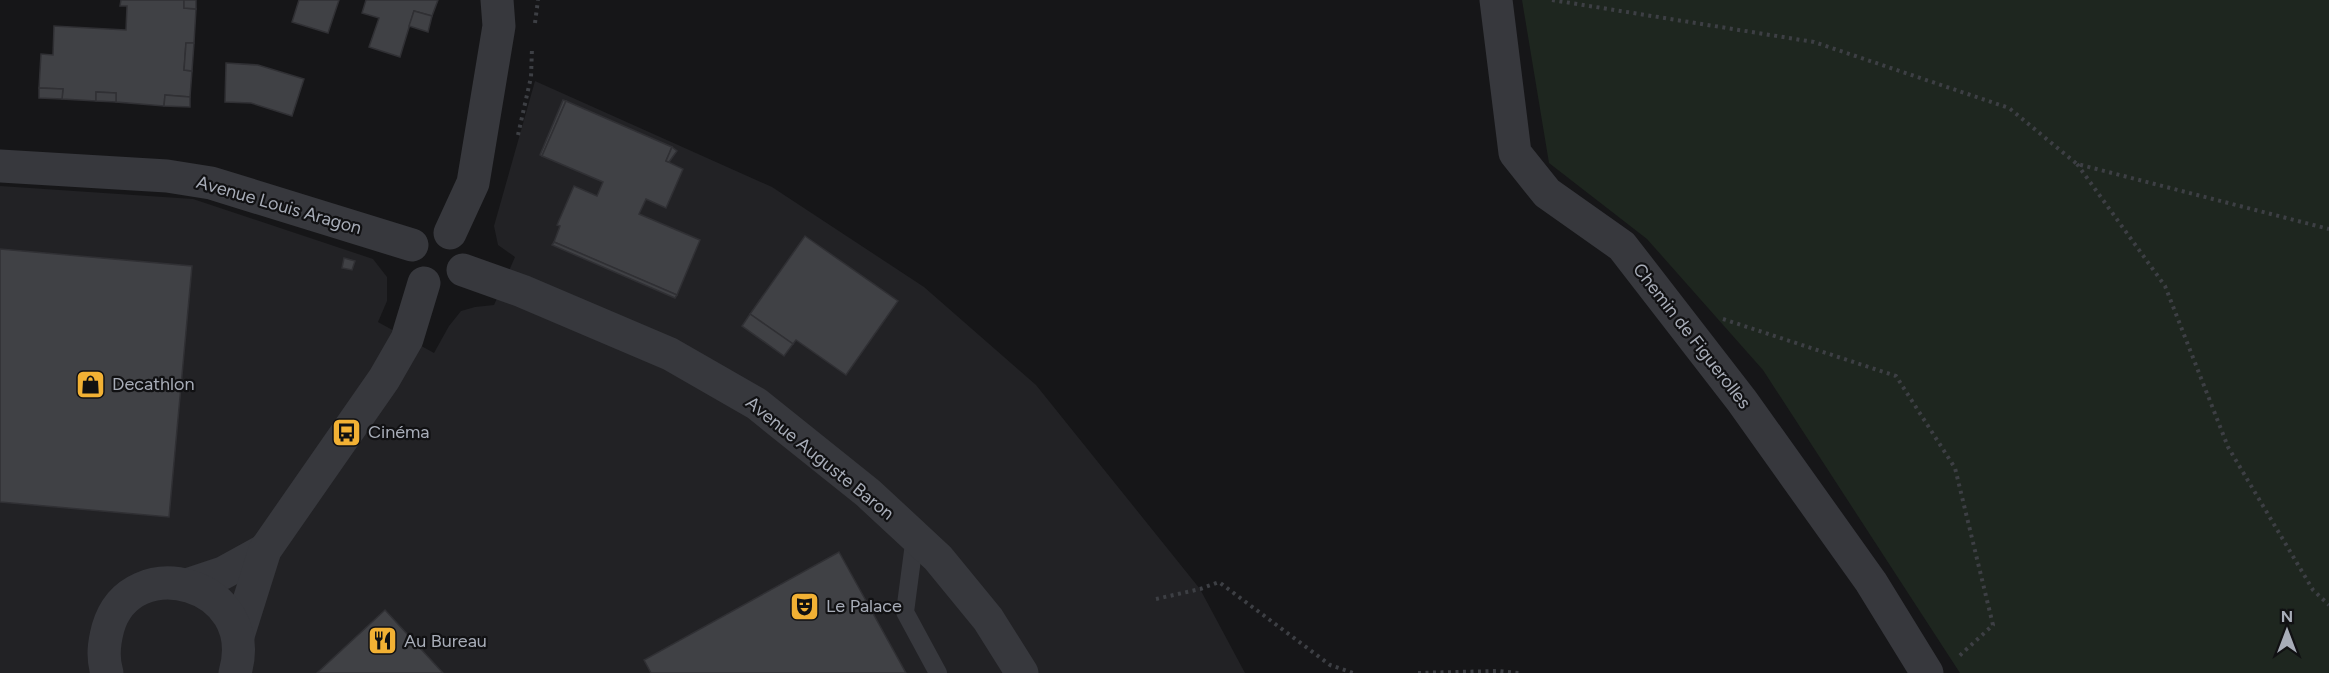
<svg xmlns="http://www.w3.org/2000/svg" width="2329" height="673" viewBox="0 0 2329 673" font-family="Figtree,sans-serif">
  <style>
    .built { fill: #222225 }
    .green { fill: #1e261f }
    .building { fill: #404145; stroke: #303034; stroke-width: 1.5 }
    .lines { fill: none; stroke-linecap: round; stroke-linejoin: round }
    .path { stroke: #3d3f44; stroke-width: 4; stroke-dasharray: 3 4.5; stroke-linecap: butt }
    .lane { stroke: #37383d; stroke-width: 18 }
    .street { stroke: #37383d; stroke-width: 33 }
    .labels { text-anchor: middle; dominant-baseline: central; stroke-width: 4.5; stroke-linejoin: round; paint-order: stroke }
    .street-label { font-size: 18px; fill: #a8adb8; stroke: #111113 }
    .poi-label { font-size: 18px; fill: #a8adb8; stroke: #111113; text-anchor: start }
  </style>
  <rect width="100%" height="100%" fill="#161618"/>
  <path class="built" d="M535,81L772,187L924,287L1036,385L1200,589L1245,673H0V186L193,199L373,259L387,277V301L378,322L434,353L449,326L461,311L475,307L494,305L515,257L498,245L494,226Z"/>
  <path class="green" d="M1522,0H2329V673H1960L1763,370L1647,239L1549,163Z"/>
  <g class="building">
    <path d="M121,0H184V8L196,9L194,43H186L184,70L192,71L190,97L165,95L164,106L116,102V93L96,92V101L62,99L63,89L39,88L41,54L53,55L54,26L126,30L127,6H120Z"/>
    <path d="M184,0H196V9L184,8Z"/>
    <path d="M299,0H339L328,33L292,22Z"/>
    <path d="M366,0H438L432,16L414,11L400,57L369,47L379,18L362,13Z"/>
    <path d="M414,11L432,16L428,32L409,26Z"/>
    <path d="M186,43H194L192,71L184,70Z"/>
    <path d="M226,63L258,65L304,79L292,116L251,103L225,102Z"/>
    <path d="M39,88L63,89L62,99L39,98Z"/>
    <path d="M96,92L116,93V102L96,101Z"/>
    <path d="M165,95L190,97V107L164,106Z"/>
    <path d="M563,100L566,101L542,156L540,155Z"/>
    <path d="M566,101L672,147L666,161L683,169L666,208L646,199L639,214L700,240L677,295L554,242L560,226L557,225L574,186L597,196L603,182L542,156Z"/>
    <path d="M672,147L677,151L669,162L666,161Z"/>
    <path d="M805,236L898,301L846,375L796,340L793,344L750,314Z"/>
    <path d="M554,242L677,295L675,298L552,245Z"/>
    <path d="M0,249L192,266L169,517L0,502Z"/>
    <path d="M344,258L355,261L352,270L342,268Z"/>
    <path d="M750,314L793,344L784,356L742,326Z"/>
    <path d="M839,552L906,673H651L644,660Z"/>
    <path d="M385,610L443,673H317Z"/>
  </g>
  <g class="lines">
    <g class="path">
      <path d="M1552,0L1814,42L2009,108L2077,164L2329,229"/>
      <path d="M535,23L538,0"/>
      <path d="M518,135L531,77L532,48"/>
      <path d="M2077,164L2165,286L2228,447L2313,590L2329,605"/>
      <path d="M1723,319L1896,376L1955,468L1993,625L1957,658"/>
      <path d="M1156,599L1200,589L1219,582L1330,665L1353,673"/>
      <path d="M1418,673L1497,671L1519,673"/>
    </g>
    <path class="lane" d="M915,536L905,612L938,673"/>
    <g class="street">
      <path d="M1496,0L1515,153L1547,193L1622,246L1742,401L1871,582L1927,673"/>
      <path d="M0,166L167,176L211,183L412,245"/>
      <path d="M450,233L473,183L499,26L497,0"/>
      <path d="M463,270L522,291L670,354L757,404L868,493L938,558L988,619L1022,673"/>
      <path d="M187,585L223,573L265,550"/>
      <path d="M238,636L265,550L384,379L407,339L424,283"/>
      <path d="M107,673C102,657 104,643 108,628C131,548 261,582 235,673"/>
    </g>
  </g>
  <defs>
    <symbol id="shop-square" viewBox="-11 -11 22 22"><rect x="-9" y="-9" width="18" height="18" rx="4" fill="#f2b134" stroke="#111113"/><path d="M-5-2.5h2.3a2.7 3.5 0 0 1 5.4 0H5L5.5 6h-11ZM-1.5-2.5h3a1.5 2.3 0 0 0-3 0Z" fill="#111"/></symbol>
    <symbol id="bus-square" viewBox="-11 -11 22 22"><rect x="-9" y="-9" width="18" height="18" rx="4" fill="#f2b134" stroke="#111113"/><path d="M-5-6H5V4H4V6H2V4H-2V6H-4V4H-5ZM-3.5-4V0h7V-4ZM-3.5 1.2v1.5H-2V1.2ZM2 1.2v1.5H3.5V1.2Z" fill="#111"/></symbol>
    <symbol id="theatre-square" viewBox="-11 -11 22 22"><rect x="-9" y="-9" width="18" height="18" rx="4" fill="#f2b134" stroke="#111113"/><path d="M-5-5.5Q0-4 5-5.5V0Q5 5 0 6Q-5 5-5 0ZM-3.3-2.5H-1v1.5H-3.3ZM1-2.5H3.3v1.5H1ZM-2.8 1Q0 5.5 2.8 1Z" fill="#111"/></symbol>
    <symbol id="restaurant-square" viewBox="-11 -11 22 22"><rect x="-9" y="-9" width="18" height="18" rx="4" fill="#f2b134" stroke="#111113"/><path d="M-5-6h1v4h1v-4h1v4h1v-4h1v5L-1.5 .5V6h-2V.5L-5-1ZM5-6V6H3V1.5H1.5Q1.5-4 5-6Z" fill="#111"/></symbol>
  </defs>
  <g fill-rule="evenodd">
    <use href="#shop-square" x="74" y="368" width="33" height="33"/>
    <use href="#bus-square" x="330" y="416" width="33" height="33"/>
    <use href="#theatre-square" x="788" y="590" width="33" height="33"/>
    <use href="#restaurant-square" x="366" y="624" width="33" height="33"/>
  </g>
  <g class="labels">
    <g class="street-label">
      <text transform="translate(279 205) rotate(16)">Avenue Louis Aragon</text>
      <text transform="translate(1692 336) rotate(52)">Chemin de Figuerolles</text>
      <text transform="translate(820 458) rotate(39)">Avenue Auguste Baron</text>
    </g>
    <g class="poi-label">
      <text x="112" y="384">Decathlon</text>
      <text x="368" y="432">Cinéma</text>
      <text x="826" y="606">Le Palace</text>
      <text x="404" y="641">Au Bureau</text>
    </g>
  </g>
  <g transform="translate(2287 631)" stroke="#111113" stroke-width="4.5" paint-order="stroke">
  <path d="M0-4.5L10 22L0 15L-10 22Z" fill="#a8adb8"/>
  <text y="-9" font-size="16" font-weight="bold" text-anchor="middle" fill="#a8adb8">N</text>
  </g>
</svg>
